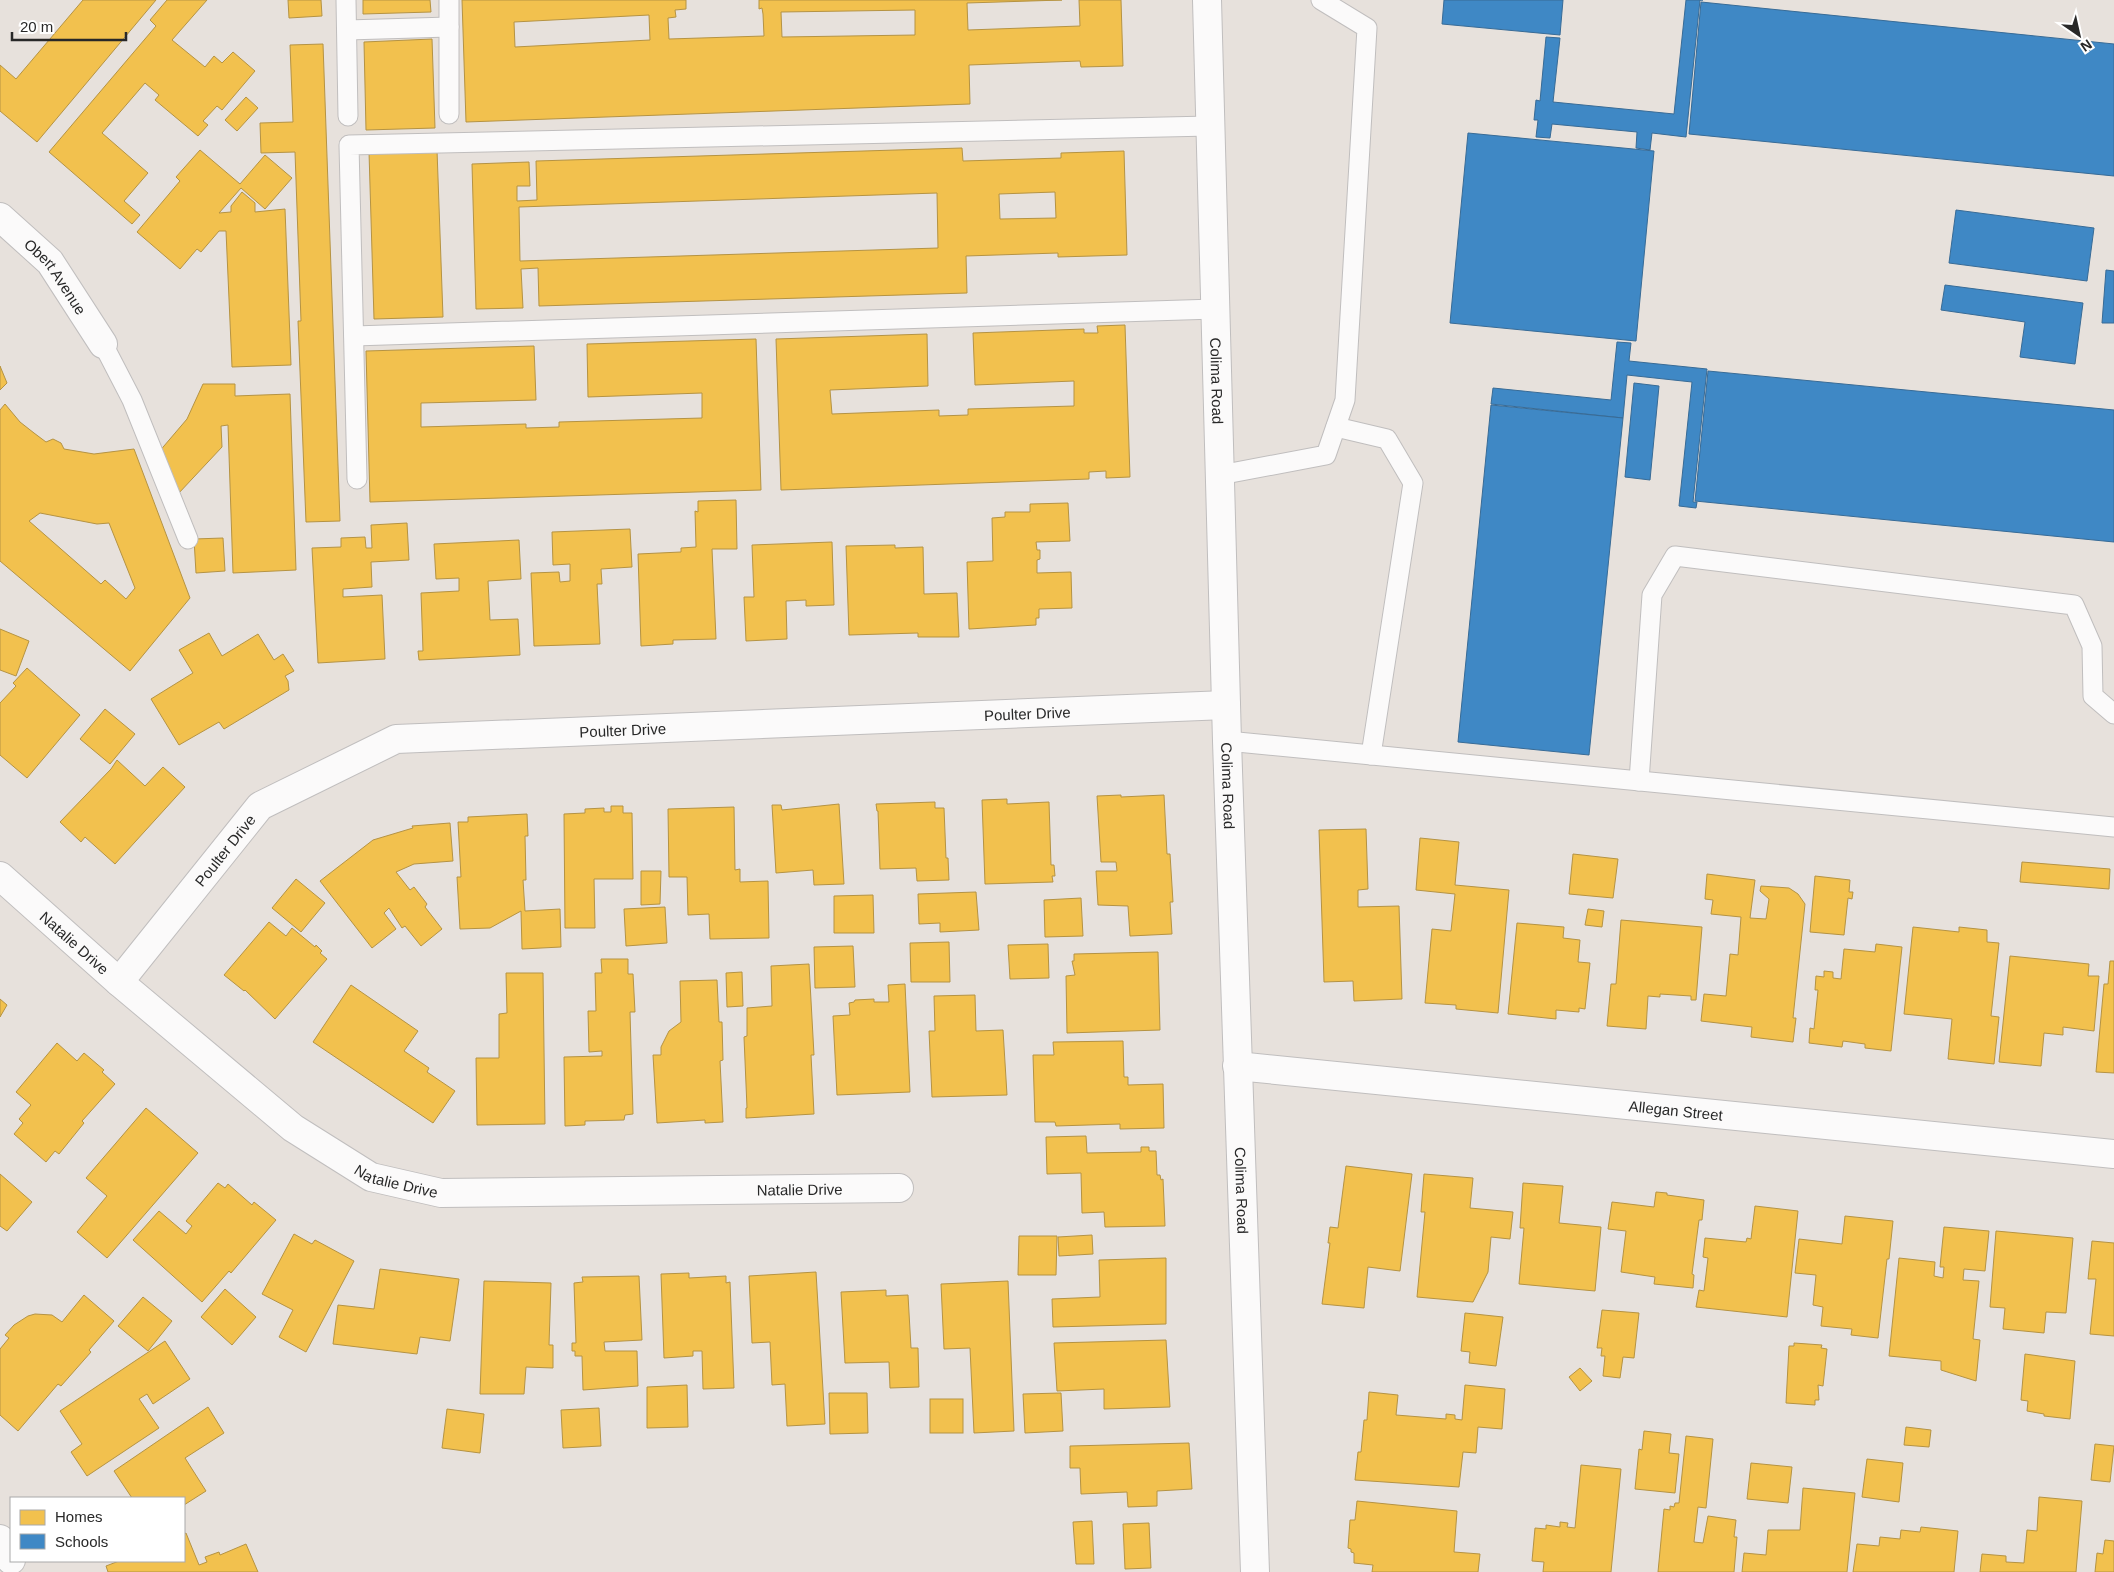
<svg xmlns="http://www.w3.org/2000/svg" width="2114" height="1572" viewBox="0 0 2114 1572" font-family="Arial,sans-serif">
  <style>
    .homes { fill: #f2c14e; stroke: #b59343; fill-rule: evenodd }
    .schools { fill: #3f88c5; stroke: #386b96 }
    .lines { fill: none; stroke-linecap: round; stroke-linejoin: round }
    .service-casing { stroke: #c0bebe; stroke-width: 21 }
    .minor-casing { stroke: #c0bebe; stroke-width: 30 }
    .secondary-casing { stroke: #c0bebe; stroke-width: 30 }
    .service { stroke: #fbfafa; stroke-width: 19 }
    .minor { stroke: #fbfafa; stroke-width: 28 }
    .secondary { stroke: #fbfafa; stroke-width: 28 }
    .labels { text-anchor: middle; dominant-baseline: central; stroke-width: 5; stroke-linejoin: round; paint-order: stroke }
    .street-label { font-size: 15px; fill: #282828; stroke: #fff }
  </style>
  <rect width="100%" height="100%" fill="#e7e1dc"/>
  <g class="homes">
    <path d="M83,0H156L37,142L0,111V65L16,79Z"/>
    <path d="M167,0H207L172,40L205,67L214,56L222,63L233,52L255,71L222,110L217,106L203,121L208,125L198,136L155,100L159,95L145,83L102,133L148,173L124,201L140,215L132,224L49,152L156,26L150,20Z"/>
    <path d="M288,0H321L322,16L289,18Z"/>
    <path d="M363,0H430L431,12L363,14Z"/>
    <path d="M462,0H686V9L675,10L676,17L668,18L669,39L764,36L763,14L762,8L759,9V0H1062L967,3L968,30L1080,26L1079,0H1121L1123,66L1081,67L1080,61L969,65L970,104L466,122ZM915,10V35L782,37L781,12ZM649,15L650,40L515,47L514,22Z"/>
    <path d="M432,39L435,128L366,130L364,42Z"/>
    <path d="M323,44L340,521L306,522L298,321H301L295,152L261,153L260,123L293,122L290,45Z"/>
    <path d="M246,97L258,108L237,131L225,120Z"/>
    <path d="M962,148L963,161L1061,158V153L1124,151L1127,255L1058,257V253L966,256L967,293L539,306L538,268L521,269L523,308L476,309L472,164L529,162L530,186H517V201L537,200L536,161ZM1055,192L1056,218L1000,219L999,194ZM937,193L938,248L520,261L519,207Z"/>
    <path d="M200,150L240,184L265,155L292,178L265,209L241,188L219,213L231,212V206L242,192L255,203V212L285,209L291,365L232,367L226,231H219L201,252L197,249L180,269L137,232L180,181L176,177Z"/>
    <path d="M437,150L443,317L374,319L369,152Z"/>
    <path d="M1125,325L1130,477L1106,478V471L1089,472V479L781,490L776,339L927,334L928,386L830,390L832,414L939,410V416L968,415V409L1074,406V381L975,385L973,333L1084,329V333H1098L1097,326Z"/>
    <path d="M756,339L761,490L370,502L366,351L534,346L536,400L421,403V427L526,424V428L559,427V422L702,418V393L588,397L587,344Z"/>
    <path d="M0,366L7,383L0,390Z"/>
    <path d="M203,384H235V396L290,394L296,570L233,573L228,425L221,426L222,447L178,494L158,453L187,419Z"/>
    <path d="M5,404L20,422L34,433L46,442L53,439L61,443L64,449L94,454L134,449L190,598L130,671L0,561V410ZM40,513L97,524L109,523L135,588L126,599L105,580L101,584L29,521Z"/>
    <path d="M736,500L737,549H712L716,639L673,640V644L641,646L638,554L681,552V548L696,547L695,511L698,512V501Z"/>
    <path d="M1068,503L1070,541L1036,542L1037,550H1040V559L1037,560V573L1071,572L1072,608L1039,609V618H1036V625L969,629L967,562L993,561L992,518L1005,517V512H1030V504Z"/>
    <path d="M407,523L409,560L371,562L372,587L343,589V597L382,595L385,659L318,663L312,548L341,547V538L365,537L366,548H372L371,525Z"/>
    <path d="M630,529L632,567L601,569L602,584H597L600,644L534,646L531,573L559,572L560,582L570,581V564L553,565L552,532Z"/>
    <path d="M223,538L225,571L196,573L194,539Z"/>
    <path d="M519,540L521,579L488,581L490,620L518,619L520,655L419,660L418,651H423L421,593L459,591V578L436,579L434,544Z"/>
    <path d="M832,542L834,605L806,606V600L786,601L787,639L746,641L744,597H754L752,545Z"/>
    <path d="M895,545V548L923,547L924,594L957,593L959,637H918V633L849,635L846,546Z"/>
    <path d="M0,629L29,641L16,676L0,670Z"/>
    <path d="M209,633L222,656L258,634L274,660L283,654L294,671L285,676L288,681L289,690L224,729L219,722L179,745L151,699L193,673L179,650Z"/>
    <path d="M27,668L80,715L27,778L0,755V703L16,686L13,683Z"/>
    <path d="M105,709L135,734L110,764L80,739Z"/>
    <path d="M117,760L145,786L163,767L185,787L115,864L85,837L81,842L60,822L111,769Z"/>
    <path d="M1121,795V797L1164,795L1167,854H1170L1173,902H1170L1172,934L1130,936L1128,906L1098,905L1096,871H1117L1116,862H1101L1097,796Z"/>
    <path d="M1007,799V804L1049,802L1051,865H1054L1055,876H1052L1053,882L985,884L982,800Z"/>
    <path d="M935,802V808H944L946,858H948L949,880L917,881L916,868L880,869L878,811H877L876,804Z"/>
    <path d="M839,804L844,884L814,885L813,870L776,873L772,805H781L782,810Z"/>
    <path d="M611,806H623V813H632L633,879H594L595,928H565L564,814L585,813V809L604,808V812H611Z"/>
    <path d="M734,807L735,870L740,869V882L768,881L769,938L710,939L709,914L688,915L687,877H669L668,809Z"/>
    <path d="M527,814L528,836H525L526,880H523L525,911L560,909L561,947L522,949L521,911L490,928L460,929L457,877H461L458,822H468V817Z"/>
    <path d="M450,823L453,861L414,864L396,872L410,890L414,887L427,904L425,907L442,929L421,946L405,926L402,928L389,908L384,913L396,929L372,948L320,881L373,840L413,828L412,826Z"/>
    <path d="M1366,829L1368,889L1358,890V907L1399,906L1402,999L1354,1001L1353,981L1324,982L1319,830Z"/>
    <path d="M1420,838L1459,842L1455,885L1509,890L1498,1013L1456,1009V1005L1425,1003L1432,929L1451,931L1455,894L1416,890Z"/>
    <path d="M1573,854L1618,859L1613,898L1569,894Z"/>
    <path d="M2022,862L2110,869L2109,889L2020,882Z"/>
    <path d="M641,871H661L660,904L641,905Z"/>
    <path d="M1707,874L1755,880L1750,918L1766,919L1769,899L1760,891L1761,886L1789,888L1798,894L1805,904L1793,1018H1796L1793,1042L1751,1037L1752,1027L1701,1021L1704,994L1726,996L1730,954L1738,955L1741,917L1711,914L1713,900L1705,899Z"/>
    <path d="M1815,876L1850,880L1849,892H1853L1852,899L1848,898L1844,935L1810,932Z"/>
    <path d="M296,879L325,903L301,932L272,908Z"/>
    <path d="M976,892L979,930L940,932V923L919,924L918,894Z"/>
    <path d="M873,895L874,933H834V896Z"/>
    <path d="M1081,898L1083,936L1045,937L1044,900Z"/>
    <path d="M665,907L667,943L626,946L624,909Z"/>
    <path d="M1588,909L1604,911L1602,927L1585,925Z"/>
    <path d="M1621,920L1702,927L1696,1000H1691V996L1660,994V997L1648,996L1646,1029L1607,1026L1611,984H1616Z"/>
    <path d="M269,922L286,936L292,928L315,947L316,945L322,951L320,953L327,959L275,1019L245,990L244,991L224,975Z"/>
    <path d="M1517,923L1564,927L1563,938L1580,940L1578,962L1590,963L1585,1009L1579,1008V1012L1556,1010V1019L1508,1014Z"/>
    <path d="M1913,927L1959,932V927L1987,930V942L1999,943L1991,1016L1999,1017L1994,1064L1948,1059L1952,1019L1904,1014Z"/>
    <path d="M949,942L950,982H911L910,943Z"/>
    <path d="M1048,944L1049,978L1010,979L1008,945Z"/>
    <path d="M1876,944L1902,947L1891,1051L1865,1048V1044L1843,1041L1842,1047L1809,1043L1810,1028L1814,1029L1818,990H1815L1816,976L1824,977V971L1833,972V978L1841,979L1844,949L1875,952Z"/>
    <path d="M853,946L855,987L815,988L814,947Z"/>
    <path d="M1158,952L1160,1030L1067,1033L1066,976L1075,975L1072,961H1074V954Z"/>
    <path d="M2010,956L2089,964L2088,976H2099L2094,1031L2063,1027V1035L2044,1033L2041,1066L1999,1062Z"/>
    <path d="M601,959H628V974H633L635,1012H630L633,1114L625,1115L624,1120L585,1121V1125L565,1126L564,1057L602,1056V1051L589,1052L588,1011H596L595,973H602Z"/>
    <path d="M2110,961H2114V1073L2096,1072L2104,984H2108Z"/>
    <path d="M809,964L814,1055H811L814,1114L746,1118V1108H747L744,1037L747,1036V1008L772,1006L771,966Z"/>
    <path d="M742,972L743,1006L727,1007L726,973Z"/>
    <path d="M506,973H543L545,1124L477,1125L476,1058H499V1014L507,1013Z"/>
    <path d="M717,980L719,1022H722L723,1060L720,1061L723,1122L705,1123V1120L657,1123L653,1055H661V1047L669,1031L681,1022L680,981Z"/>
    <path d="M905,984L910,1092L837,1095L833,1016L850,1015L849,1003L854,1002L855,1000L874,999V1002H889L888,985Z"/>
    <path d="M351,985L418,1031L404,1051L429,1068L427,1072L455,1091L433,1123L313,1042Z"/>
    <path d="M975,995L976,1031L1003,1030L1007,1095L932,1097L929,1031H935L934,996Z"/>
    <path d="M0,999L7,1005L0,1017Z"/>
    <path d="M1123,1041L1124,1077H1128V1085L1163,1084L1164,1128L1120,1129V1124L1056,1126L1055,1122H1035L1033,1055H1054L1053,1042Z"/>
    <path d="M57,1043L77,1061L84,1053L104,1070L102,1072L115,1084L82,1121L84,1123L59,1154L55,1151L46,1162L14,1134L23,1123L19,1119L31,1105L16,1092Z"/>
    <path d="M146,1108L198,1153L107,1258L77,1232L107,1196L86,1178Z"/>
    <path d="M1086,1136L1087,1153L1141,1152V1147H1149V1151H1156L1157,1175H1160L1161,1180L1163,1179L1165,1226L1105,1227L1104,1212L1082,1213L1081,1173L1047,1174L1046,1137Z"/>
    <path d="M1346,1166L1412,1174L1400,1271L1368,1267L1364,1308L1322,1304L1330,1243H1328L1330,1227L1338,1228Z"/>
    <path d="M0,1174L32,1202L7,1231L0,1226Z"/>
    <path d="M1424,1174L1473,1178L1470,1208L1513,1212L1510,1239L1491,1237L1488,1272L1473,1302L1417,1297L1425,1212H1421Z"/>
    <path d="M218,1183L225,1188L228,1184L252,1205L254,1202L276,1220L231,1273L229,1271L202,1302L133,1240L159,1211L186,1234L192,1226L186,1221Z"/>
    <path d="M1523,1183L1563,1186L1559,1223L1601,1227L1595,1291L1519,1284L1524,1228H1520Z"/>
    <path d="M1656,1192L1667,1193V1195L1704,1200L1702,1220H1699L1692,1274L1694,1275L1693,1288L1654,1284L1655,1277L1621,1272L1626,1231L1608,1229L1612,1202L1654,1207Z"/>
    <path d="M1755,1206L1798,1211L1787,1317L1696,1307L1699,1290L1704,1291L1708,1258L1703,1257L1705,1238L1746,1242L1747,1238L1751,1239Z"/>
    <path d="M1845,1216L1893,1221L1889,1259H1887L1878,1338L1851,1335L1852,1329L1821,1326L1823,1307L1813,1305L1816,1275L1795,1273L1799,1239L1842,1244Z"/>
    <path d="M1944,1227L1989,1231L1985,1271L1964,1269L1963,1280L1979,1281L1973,1339L1980,1340L1976,1381L1941,1370V1361L1889,1356L1899,1258L1935,1262L1934,1276L1943,1278L1944,1267H1940Z"/>
    <path d="M1996,1231L2073,1238L2066,1313L2046,1312L2044,1333L2003,1329L2005,1308L1990,1307Z"/>
    <path d="M294,1234L312,1244L315,1240L354,1261L306,1352L279,1337L293,1310L262,1294Z"/>
    <path d="M1092,1235L1093,1254L1059,1256L1058,1237Z"/>
    <path d="M1019,1236H1057L1056,1275H1018Z"/>
    <path d="M2092,1241L2114,1243V1336L2090,1334L2096,1279H2088Z"/>
    <path d="M1166,1258V1324L1053,1327L1052,1299L1100,1297L1099,1260Z"/>
    <path d="M380,1269L459,1279L450,1341L420,1337L417,1354L333,1344L338,1305L374,1309Z"/>
    <path d="M816,1272L825,1424L787,1426L785,1384L772,1385L770,1342L752,1343L749,1276Z"/>
    <path d="M689,1273V1278L726,1276V1283L730,1282L734,1388L703,1389L702,1351H693V1356L664,1358L661,1274Z"/>
    <path d="M639,1276L642,1340L604,1342L605,1351H637L638,1386L583,1390L582,1356H575V1351H572V1343H576L574,1283L583,1282L582,1277Z"/>
    <path d="M484,1281L551,1283L549,1345H553V1368L526,1367L524,1394H480Z"/>
    <path d="M1008,1281L1014,1431L974,1433L970,1348L944,1349L941,1284Z"/>
    <path d="M225,1289L256,1317L232,1345L201,1317Z"/>
    <path d="M886,1290V1296L908,1295L911,1348H918L919,1387L890,1388L889,1362L845,1363L841,1292Z"/>
    <path d="M84,1295L114,1321L89,1350L91,1352L61,1386L58,1384L18,1431L0,1415V1349L9,1338L5,1335L14,1325L28,1316L35,1314L52,1315L62,1322Z"/>
    <path d="M143,1297L172,1321L148,1351L118,1326Z"/>
    <path d="M1602,1310L1639,1313L1634,1358L1623,1357L1620,1378L1603,1376L1605,1356H1601L1602,1348H1597Z"/>
    <path d="M1465,1313L1503,1317L1496,1366L1469,1363L1470,1352L1461,1351Z"/>
    <path d="M1166,1340L1170,1407L1104,1409V1389L1057,1391L1054,1343Z"/>
    <path d="M165,1341L190,1379L153,1404L147,1394L139,1399L159,1428L87,1476L71,1452L82,1444L60,1411Z"/>
    <path d="M1794,1343L1822,1345L1821,1348L1827,1349L1823,1386L1818,1385L1819,1400H1815V1405L1786,1403L1789,1346H1794Z"/>
    <path d="M2025,1354L2075,1361L2070,1419L2044,1416V1414L2027,1411L2028,1401L2021,1400Z"/>
    <path d="M1580,1368L1592,1381L1580,1391L1569,1377Z"/>
    <path d="M687,1385L688,1427L647,1428V1387Z"/>
    <path d="M1465,1385L1505,1389L1502,1429L1478,1427L1476,1453L1463,1452L1459,1487L1355,1480L1358,1452H1361L1364,1420H1367L1369,1392L1398,1395L1396,1415L1446,1419V1414L1455,1415V1419L1462,1420Z"/>
    <path d="M829,1393H867L868,1433L830,1434Z"/>
    <path d="M1061,1393L1063,1431L1025,1433L1023,1394Z"/>
    <rect x="930" y="1399" width="33" height="34"/>
    <path d="M208,1407L224,1433L185,1458L206,1491L184,1505V1498H132L114,1471Z"/>
    <path d="M599,1408L601,1446L563,1448L561,1410Z"/>
    <path d="M447,1409L484,1414L480,1453L442,1448Z"/>
    <path d="M1906,1427L1931,1430L1929,1447L1904,1445Z"/>
    <path d="M1644,1431L1671,1434L1669,1453L1679,1454L1675,1493L1635,1489L1639,1449L1642,1450Z"/>
    <path d="M1686,1436L1713,1439L1706,1508L1698,1507L1694,1542L1703,1543L1708,1516L1736,1520L1734,1537H1737L1734,1572H1658L1664,1509L1670,1510V1506L1674,1507L1675,1503H1679Z"/>
    <path d="M1189,1443L1192,1489L1157,1491V1506L1128,1507L1127,1492L1081,1494L1080,1468H1070V1446Z"/>
    <path d="M2095,1444L2114,1446L2110,1482L2091,1480Z"/>
    <path d="M1867,1459L1903,1463L1899,1502L1862,1497Z"/>
    <path d="M1751,1463L1792,1467L1788,1503L1747,1499Z"/>
    <path d="M1581,1465L1621,1469L1611,1572H1543L1544,1562L1532,1561L1535,1528L1546,1529V1525L1560,1527V1522L1568,1523L1567,1527L1575,1528Z"/>
    <path d="M1803,1488L1855,1493L1847,1572H1742L1744,1553L1766,1555L1768,1530H1800Z"/>
    <path d="M2039,1497L2082,1501L2076,1572H1980L1982,1554L2006,1556V1562L2024,1563L2027,1530L2037,1531Z"/>
    <path d="M1357,1501L1457,1511L1454,1552L1480,1554L1478,1572H1372L1373,1565L1354,1563V1553L1351,1552V1549L1348,1548L1350,1520H1355Z"/>
    <path d="M1092,1521L1094,1564H1076L1073,1522Z"/>
    <path d="M1149,1523L1151,1568L1125,1569L1123,1524Z"/>
    <path d="M1921,1527L1958,1531L1954,1572H1853L1857,1544L1879,1546L1880,1537L1900,1539L1901,1530L1920,1532Z"/>
    <path d="M186,1533L199,1565L207,1562L205,1557L219,1552L220,1555L246,1544L258,1572H108L106,1566L119,1561H184V1534Z"/>
    <path d="M2105,1540L2114,1541V1572H2095L2097,1553L2103,1554Z"/>
  </g>
  <g class="schools">
    <path d="M1444,0H1563L1560,35L1442,24Z"/>
    <path d="M1686,0H1703H1700L1686,137L1652,133L1650,150L1636,148L1637,132L1552,124L1550,138L1536,137L1538,120H1534L1536,100L1540,101L1546,37L1560,38L1553,102L1674,114Z"/>
    <path d="M1701,2L2114,44V176L1689,134Z"/>
    <path d="M1468,133L1654,151L1636,341L1450,323Z"/>
    <path d="M1956,210L2094,228L2087,281L1949,263Z"/>
    <path d="M2106,270L2114,271V323H2102Z"/>
    <path d="M1945,285L2083,303L2075,364L2020,357L2025,322L1941,310Z"/>
    <path d="M1617,342L1631,343L1629,361L1707,369L1693,502H1697L1696,508L1679,506L1692,382L1627,375L1623,418L1491,404L1493,388L1611,400Z"/>
    <path d="M1708,371L2114,410V542L1695,501Z"/>
    <path d="M1634,383L1659,386L1650,480L1625,477Z"/>
    <path d="M1491,405L1623,418L1589,755L1458,742Z"/>
  </g>
  <g class="lines">
    <defs>
      <g id="service">
        <path d="M346,0L348,116"/>
        <path d="M449,0V114"/>
        <path d="M347,30L449,27"/>
        <path d="M354,336L1215,309"/>
        <path d="M103,344L132,400L188,539"/>
        <path d="M1336,427L1387,439L1413,483L1371,755"/>
        <path d="M1220,475L1326,455L1345,400L1367,28L1321,0"/>
        <path d="M357,479L349,145L1210,126"/>
        <path d="M1227,741L2114,827"/>
        <path d="M1639,781L1652,595L1675,556L2074,605L2092,646L2093,696L2114,714"/>
      </g>
      <g id="minor">
        <path id="s1" d="M0,217L50,262L103,344"/>
        <path id="s2" d="M0,876L119,982L293,1128L371,1177L441,1193L899,1188"/>
        <path id="s3" d="M119,982L260,806L396,739L1226,705"/>
        <path id="s4" d="M1237,1066L2114,1154"/>
        <path d="M0,1539L11,1560"/>
      </g>
      <g id="secondary">
        <path id="s5" d="M1207,0L1227,741L1255,1572"/>
      </g>
    </defs>
    <use href="#service" class="service-casing"/>
    <use href="#minor" class="minor-casing"/>
    <use href="#secondary" class="secondary-casing"/>
    <use href="#service" class="service"/>
    <use href="#minor" class="minor"/>
    <use href="#secondary" class="secondary"/>
  </g>
  <g class="labels">
    <g class="street-label">
      <text stroke="none"><textPath href="#s1" startOffset="82">Obert Avenue</textPath></text>
      <text stroke="none"><textPath href="#s5" startOffset="381">Colima Road</textPath></text>
      <text stroke="none"><textPath href="#s3" startOffset="1009">Poulter Drive</textPath></text>
      <text stroke="none"><textPath href="#s3" startOffset="604">Poulter Drive</textPath></text>
      <text stroke="none"><textPath href="#s5" startOffset="786">Colima Road</textPath></text>
      <text stroke="none"><textPath href="#s3" startOffset="169">Poulter Drive</textPath></text>
      <text stroke="none"><textPath href="#s2" startOffset="100">Natalie Drive</textPath></text>
      <text stroke="none"><textPath href="#s4" startOffset="441">Allegan Street</textPath></text>
      <text stroke="none"><textPath href="#s2" startOffset="504">Natalie Drive</textPath></text>
      <text stroke="none"><textPath href="#s2" startOffset="909">Natalie Drive</textPath></text>
      <text stroke="none"><textPath href="#s5" startOffset="1191">Colima Road</textPath></text>
    </g>
  </g>
  <rect x="10" y="1497" width="175" height="65" fill="#ffffff" stroke="#a9a9a9"/>
  <rect x="20" y="1510" width="25" height="15" fill="#f2c14e" stroke="#a9a9a9"/>
  <text x="55" y="1522" font-size="15" fill="#282828">Homes</text>
  <rect x="20" y="1534" width="25" height="15" fill="#3f88c5" stroke="#a9a9a9"/>
  <text x="55" y="1547" font-size="15" fill="#282828">Schools</text>
  <g transform="translate(2079 35) rotate(146)" stroke="#ffffff" stroke-width="4" paint-order="stroke">
  <path d="M0-4L9 19L0 12L-9 19Z" fill="#282828"/>
  <text y="-8" font-size="14" font-weight="bold" text-anchor="middle" fill="#282828">N</text>
  </g>
  <path d="M12 32v8h114v-8" fill="none" stroke="#282828" stroke-width="2.5"/>
  <text x="20" y="32" font-size="15" fill="#282828" stroke="#ffffff" stroke-width="4" paint-order="stroke">20 m</text>
</svg>
